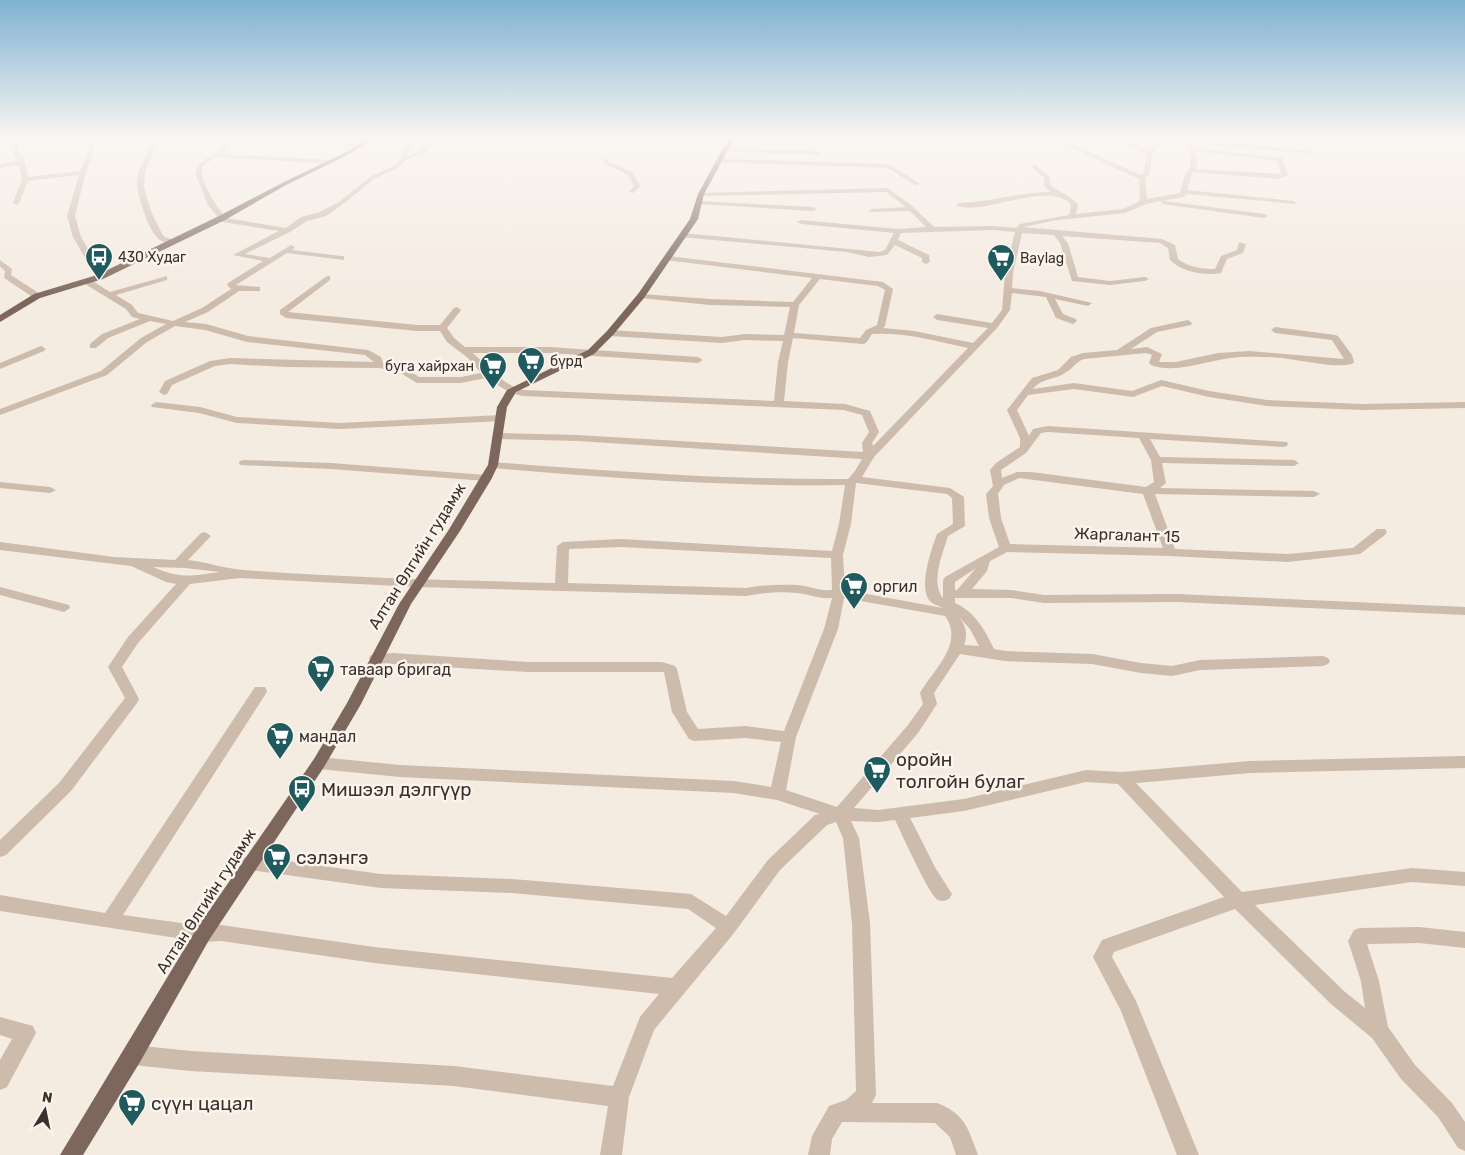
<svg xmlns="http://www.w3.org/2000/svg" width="1465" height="1155" viewBox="0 0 1465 1155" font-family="Rubik,sans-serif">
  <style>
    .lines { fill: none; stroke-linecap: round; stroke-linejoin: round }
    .minor { fill: #cdbbac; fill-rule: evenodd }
    .major { fill: #7d675c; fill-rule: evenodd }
    .labels { text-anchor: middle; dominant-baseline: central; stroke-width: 5; stroke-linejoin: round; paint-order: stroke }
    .far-poi-label { font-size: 14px; fill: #3b302b; stroke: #fbf5ee; text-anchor: start }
    .street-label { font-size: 16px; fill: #3b302b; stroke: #fbf5ee }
    .poi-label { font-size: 16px; fill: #3b302b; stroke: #fbf5ee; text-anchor: start }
    .near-poi-label { font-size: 19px; fill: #3b302b; stroke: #fbf5ee; text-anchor: start }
  </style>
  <rect width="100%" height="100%" fill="#f4ebe1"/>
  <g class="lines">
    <g class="minor">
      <path d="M89,139H95L92,158L86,172L75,216L81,237L104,277L100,279L96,277L73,237L67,216L79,175L28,181L19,203L16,205L13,203L22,179L19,165L0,168V164L18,161L11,151L12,145H0V141H15L18,143L19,149L17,151L24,159L28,177L80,171L86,158Z"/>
      <path d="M154,139H160L145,172L144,187L151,211L162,234L165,237L175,240V244C170,244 164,243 160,240C149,233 135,191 137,179C139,165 148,152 154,139Z"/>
      <path d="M233,139H239L221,154L330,160L333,162L330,164L216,157C212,160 205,163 203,167C196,177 219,210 226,218L286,228L301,217L320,212L339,202L370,177L395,165L401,159L408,142L413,143L407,156L421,151L431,139H437L425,153L406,160L399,167L374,179L343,204L326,216L307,221L290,232L245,254L270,258L291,245L295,247L292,250L341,256H344V260L287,253L236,285L260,287V291H239L208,312L185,322L206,324L248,336L368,350L381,357L383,363L405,368L419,377H461L481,373L468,358L447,342L440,331H417L286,318L280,314V310L327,276H330V280L288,312L417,325H440L454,308L457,307L461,310L447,328L454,338L465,347H549L698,357L703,360L698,363L549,353H473C489,367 501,384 523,390L774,401L778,362L783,341L745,340L722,343L610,336L606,333L610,330L722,337L745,334L784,335L790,307L710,305L641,298L637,296L641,294L710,299L793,302L812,278L665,260L664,258L668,256L883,282L893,289L885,326L883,328L914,331L973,343L988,328L937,320L933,317L937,314L992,323L1002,310L1005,273L1015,232L993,230L901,233L898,240L929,255L930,262L926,264L922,262V258L895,245L887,255L869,257L847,252L680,237L679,235L683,233L880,252L885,250L894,233L801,224L797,222L801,220L898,229L926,227L910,211L870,212L868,211L872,209L906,207L886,192L701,196L698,194L699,193L888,188L912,206L934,227L993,226L1016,228L1020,224L1069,215L1071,205C1051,179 976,218 956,205L959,203C990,202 1020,192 1051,192L1044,186V178L1032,167L1035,165L1049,176L1050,185C1060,193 1071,195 1078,205L1076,214L1123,209L1140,201L1139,179L1053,139H1060L1141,175L1144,173L1147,154L1109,139H1117L1149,150L1155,144L1156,139H1162C1161,145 1157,147 1154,152C1149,161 1154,172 1145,179L1147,199L1180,193L1185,174L1190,168L1191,158L1185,139L1311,151L1309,154L1192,142L1194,148L1282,158L1288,175L1278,179L1193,172L1187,190L1293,201L1295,202V204L1187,194L1183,197L1146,204L1125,213L1057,220L1023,227L1162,239L1175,245L1178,259C1189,267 1201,269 1215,269L1221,256L1237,250L1239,242L1246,244L1243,253L1227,259L1221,273C1204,276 1182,272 1170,260L1168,248L1160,243L1062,236L1068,243L1078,277L1110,281L1145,277L1149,279L1145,281L1110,285L1072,281L1060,243L1054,235L1022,233L1013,273L1012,288L1040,291L1092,303L1088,306L1055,299L1063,314L1076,319L1077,321L1073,324L1056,318L1046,297L1012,293L1010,310L997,328L874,457L862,477L950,488L964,497L965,526L948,536C943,553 930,582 943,598V580L945,577L999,547L989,518L986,494L993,486L990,470L996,463L1020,447V438L1007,410L1032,378L1058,370L1071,357L1083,353L1117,350L1151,328L1188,320L1192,323L1191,325L1157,332L1131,349L1147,347L1162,354L1159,362H1176L1218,353L1249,351L1344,359L1332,340L1275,333L1271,330L1275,327L1335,335L1338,336L1352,355L1354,362L1352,364C1334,368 1313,362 1295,360C1277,357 1259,356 1241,357C1213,358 1177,375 1151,365L1149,363L1152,355L1146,353L1084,359C1075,362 1073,369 1065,373C1054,380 1042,378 1033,389L1074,383L1132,391L1161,380L1209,391L1267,400L1363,404L1465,402V408L1363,410L1267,406L1209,397L1162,386L1133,397L1074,389L1028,395L1017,410L1029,436L1033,429L1048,426L1287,442L1288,444L1287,446L1283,447L1150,439L1160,457L1294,460L1299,463L1294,466L1162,463L1166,483L1160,488L1314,491L1320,494L1314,497L1155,494L1175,549L1288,554L1353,548L1377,529H1385L1387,532L1385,535L1360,554L1288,562L1170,556L1007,552L990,561L987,571L972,589L1011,590L1044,595L1177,594L1465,607V615L1177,602L1044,603L1011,598H955V603C975,612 985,630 994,649L1005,651L1092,654L1141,663L1172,666L1200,660L1323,656L1328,658L1330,661L1328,664L1323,666L1200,670L1172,676L1141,673L1092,664L1005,661L960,654L934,693L937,704L918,733L854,808L878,810L964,799L1086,770L1122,772L1250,761L1465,756V768L1250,773L1136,783L1242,892L1412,868L1465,872V886L1412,882L1255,905L1345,992L1365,1008L1361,981L1348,941L1354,930L1360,928L1419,927L1465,932V948L1419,943L1367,944L1379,981L1388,1027L1415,1065L1452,1103L1465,1122V1151L1458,1148L1438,1117L1401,1079L1372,1038L1331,1004L1235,909L1114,952L1112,957L1136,1001L1199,1155H1177L1121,1011L1093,957L1102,940L1224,897L1118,784L1086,782L964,811L910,818L936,869L952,894L949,899C945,901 942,902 938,900C928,893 902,834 895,820L878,822L851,821L859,838L870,923L876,1095L872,1103H937C965,1114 968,1128 978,1155H956L950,1137L935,1123L842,1122L832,1139L830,1155H808L812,1136L829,1106L846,1100L856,1091L852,923L843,838L836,822L827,825L780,870L734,933L654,1030L629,1097L622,1155H600L608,1106L454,1086L191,1071L133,1065L126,1062L123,1055L126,1048L133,1045L191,1051L454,1066L613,1086L640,1017L659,994L374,963L221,941L203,942L0,911V895L105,913L255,687H265L267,691L265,695L123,915L203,926L221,925L374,947L672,978L716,928L688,909L512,893L381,888L250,870L244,868L242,863L244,858L250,856L381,874L512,879L691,894L726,916L768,860L815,815L820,814L777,800L734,793L400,777L319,769L314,767L311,763L314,759L319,757L400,765L734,781L771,787L781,742L745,738L694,741L689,739L672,712L664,672H528L376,663L371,661L369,658L371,655L393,653L528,662H662L675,666L677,669L687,712L698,729L745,726L784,731L824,629L832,598C817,599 810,594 797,593C779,591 763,593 746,596L418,587L240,578L190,584L138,643L122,667L139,699L137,703L71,791L6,855L0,857V840L59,783L125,698L108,667L128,637L176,584L166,582L131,566L0,550V542L114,557L175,560L201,533L205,532L211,536L188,560C207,562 226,569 244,570C348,578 451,580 555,583L557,546L563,542L621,539L832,551L839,524L845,485C727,487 610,478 493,468L488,465L493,462C612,471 729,480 848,479L855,471L862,459L577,441L498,439L493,436L498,433L577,435L863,452L862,443L869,432L862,415L844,410L522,396L509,392L486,378L461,383H417L399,372L379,368L286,367L230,364L215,366L172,385L167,394L164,395L159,392L165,381L210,361L230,358L374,362L365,355L247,342L205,330L175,326L147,342L107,375L0,415V409L101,371L141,338L166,324L150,321L108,338L96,348H90V344L102,334L140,319L132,317L126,309L85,284V280H91L110,292L167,276V280L116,295L132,305L138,313L173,321L202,308L231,289L227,285L228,283L263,261L233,255L279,231L216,221L218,217L208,205L195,173L198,165ZM1195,151L1277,161L1281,174L1196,169L1197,158ZM820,279L878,286L885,290L877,325L866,330L860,338L794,333L799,305ZM872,334C904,332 936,341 968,348L873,446L872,443L879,432L870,411L845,404L784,401L788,362L793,338L863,344L866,343ZM1048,432L1139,438L1151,460L1154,482L1146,487L1031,472H1017L1002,478L1001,470L1026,453L1041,433ZM1019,478L1143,494L1163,548L1010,544L1001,518L998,494L1004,485ZM856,483L947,494L952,498L953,524L937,534C932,548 916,591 932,603C935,605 940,606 943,608L845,590L843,555L851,524ZM621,547L831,558L832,590C817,591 811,586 797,585C780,584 763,585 746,588L568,583L569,549ZM153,567L185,568L220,572C190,576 181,579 153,567ZM976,568L957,590H955V582ZM844,598L945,616C965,643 933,670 920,693L923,704L908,725L837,807L786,790L796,737L838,629ZM958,616L970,629L979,646L964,645C968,634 966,625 958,616Z"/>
      <path d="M259,139L362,143L365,145L362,147L262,141Z"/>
      <path d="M725,148L819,151L822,153L819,155L723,151Z"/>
      <path d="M603,159H607L609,162L632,172L640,186L634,193L629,192L634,186L627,174L605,164Z"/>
      <path d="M718,159L889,164L920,184L915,185L888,168L716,162L715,161Z"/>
      <path d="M700,201L813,207L817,209L813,211L698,204V202Z"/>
      <path d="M1164,201L1264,214L1268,216L1264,218L1162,204V202Z"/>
      <path d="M0,260L12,269L11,275L40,294V298H34L4,278L5,271L0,266Z"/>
      <path d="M41,346L46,349L44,351L0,369V363Z"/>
      <path d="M156,402L200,407L237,417L340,423L501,415L506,418L501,421L340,429L237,423L199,413L152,407L151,405Z"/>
      <path d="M244,460L331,463L486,475L492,478L486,481L331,469L240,465L239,463L240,461Z"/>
      <path d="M0,482L50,487L56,490L50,493L0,488Z"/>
      <path d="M0,587L69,605L70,608L64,612L0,595Z"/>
      <path d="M0,1017L33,1026L36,1033L7,1087L0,1090V1060L12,1039L0,1035Z"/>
    </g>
    <g class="major">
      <path d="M366,139H372L352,153L286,185L225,220L103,279L40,298L0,322V315L34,294L97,275L219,216L282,183L348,151Z"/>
      <path d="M728,139H734L704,194L698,219L644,298L613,335L594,354L516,392L507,407L498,465L492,478L460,531L411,604L361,704L324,767L209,940L140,1062L83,1155H60L197,928L314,759L347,703L399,604L448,531L480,478L488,465L497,407L507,390L588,350L607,331L638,294L690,219L698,194Z"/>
    </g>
  </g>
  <linearGradient id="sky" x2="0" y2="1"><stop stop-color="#7eb2d2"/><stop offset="0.46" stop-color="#faf6f2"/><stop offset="1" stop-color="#faf6f2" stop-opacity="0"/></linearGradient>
  <rect width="1465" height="300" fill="url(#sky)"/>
  <defs>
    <symbol id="bus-pin" viewBox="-11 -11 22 30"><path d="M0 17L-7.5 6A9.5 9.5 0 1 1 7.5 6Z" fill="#1f5a5e" stroke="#fbf5ee"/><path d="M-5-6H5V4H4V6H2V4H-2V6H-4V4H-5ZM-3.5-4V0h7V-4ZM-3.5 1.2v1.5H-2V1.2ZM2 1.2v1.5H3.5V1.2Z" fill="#fff"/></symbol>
    <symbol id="supermarket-pin" viewBox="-11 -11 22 30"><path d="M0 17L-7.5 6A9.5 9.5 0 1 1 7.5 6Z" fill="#1f5a5e" stroke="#fbf5ee"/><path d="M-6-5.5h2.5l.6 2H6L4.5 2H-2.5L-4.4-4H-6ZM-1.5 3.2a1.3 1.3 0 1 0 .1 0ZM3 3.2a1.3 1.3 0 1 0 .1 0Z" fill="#fff"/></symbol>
  </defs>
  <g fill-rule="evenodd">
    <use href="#bus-pin" x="83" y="241" width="32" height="43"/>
    <use href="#supermarket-pin" x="985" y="242" width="32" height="43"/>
    <use href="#supermarket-pin" x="515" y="345" width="32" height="43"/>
    <use href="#supermarket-pin" x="477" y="350" width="32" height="43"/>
    <use href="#supermarket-pin" x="838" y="570" width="32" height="43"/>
    <use href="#supermarket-pin" x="305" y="653" width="32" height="43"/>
    <use href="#supermarket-pin" x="264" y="720" width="32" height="43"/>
    <use href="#supermarket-pin" x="861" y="754" width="32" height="43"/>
    <use href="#bus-pin" x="286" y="773" width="32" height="43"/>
    <use href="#supermarket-pin" x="261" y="841" width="32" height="43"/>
    <use href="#supermarket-pin" x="116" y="1087" width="32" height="43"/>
  </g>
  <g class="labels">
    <g class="far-poi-label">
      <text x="118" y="257">430 Худаг</text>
      <text x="1020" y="258">Baylag</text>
      <text x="550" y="361">бүрд</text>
      <text x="474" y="366" text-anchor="end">буга хайрхан</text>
    </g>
    <g class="street-label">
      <text transform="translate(1127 535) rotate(2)">Жаргалант 15</text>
      <text transform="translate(417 556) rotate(-58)">Алтан Өлгийн гудамж</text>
      <text transform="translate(206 901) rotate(-57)">Алтан Өлгийн гудамж</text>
    </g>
    <g class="poi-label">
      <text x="873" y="586">оргил</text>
      <text x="340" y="669">таваар бригад</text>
      <text x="299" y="736">мандал</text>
    </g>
    <g class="near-poi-label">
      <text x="896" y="759">оройн<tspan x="896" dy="22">толгойн булаг</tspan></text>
      <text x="321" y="789">Мишээл дэлгүүр</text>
      <text x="296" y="857">сэлэнгэ</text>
      <text x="151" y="1103">сүүн цацал</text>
    </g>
  </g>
  <g transform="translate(45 1110) rotate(10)" stroke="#fbf5ee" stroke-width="4" paint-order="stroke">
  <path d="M0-4L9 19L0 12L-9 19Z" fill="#3b302b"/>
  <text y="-8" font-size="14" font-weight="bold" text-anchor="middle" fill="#3b302b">N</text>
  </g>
</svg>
